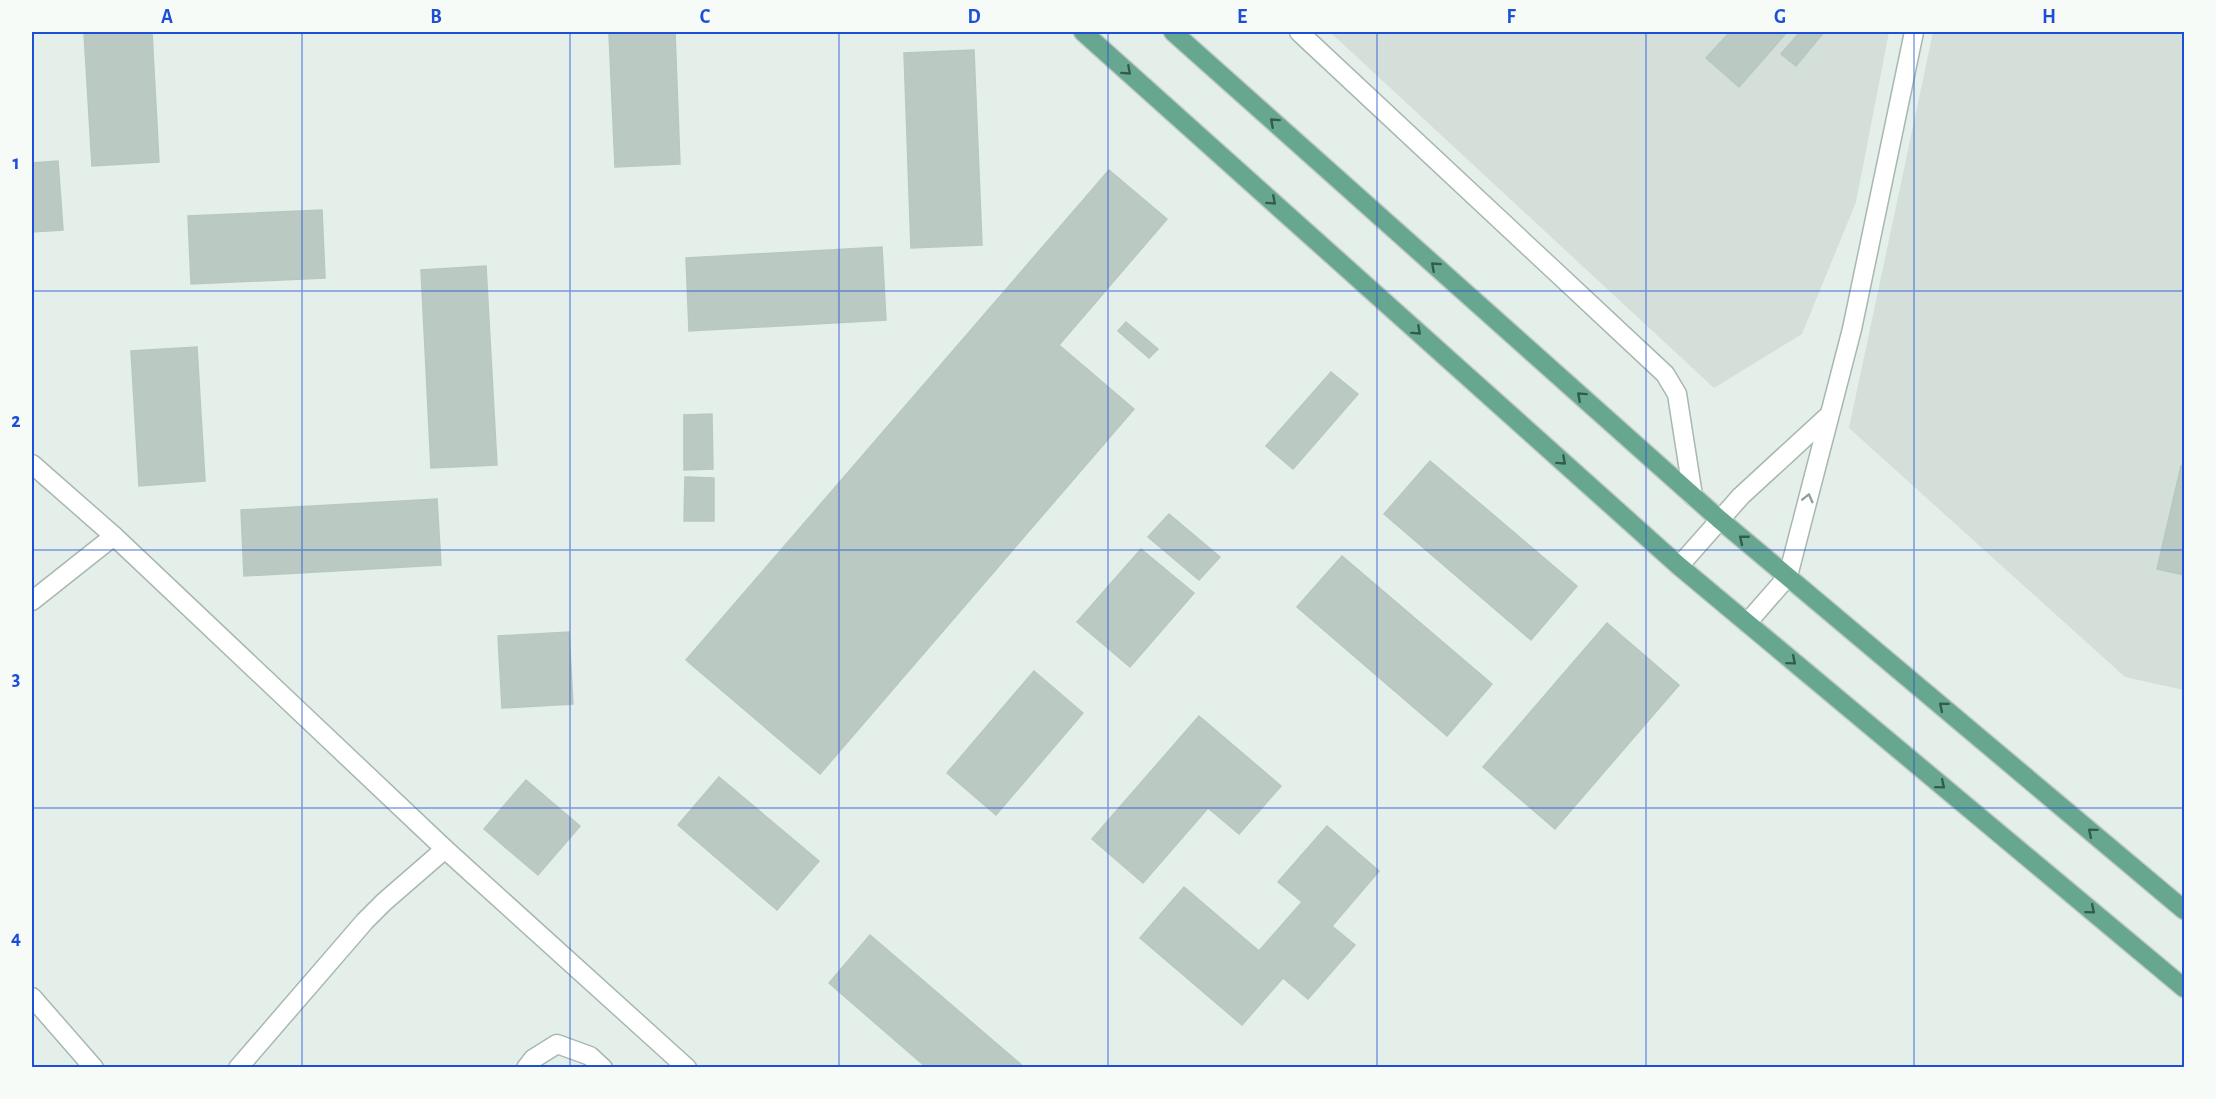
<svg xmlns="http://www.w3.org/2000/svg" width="2216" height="1099" viewBox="0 0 2216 1099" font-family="'Alegreya Sans',sans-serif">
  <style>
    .built { fill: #d3dfd8 }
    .building { fill: #bacac2; stroke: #b7c9bf; stroke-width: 1.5 }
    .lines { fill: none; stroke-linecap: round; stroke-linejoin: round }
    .minor-casing { stroke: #a7b8b0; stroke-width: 21 }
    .major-casing { stroke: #c1cac7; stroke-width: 21 }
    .minor { stroke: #fff; stroke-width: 18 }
    .major { stroke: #67a78f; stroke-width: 18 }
    .oneway { stroke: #335c4c }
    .oneway2 { stroke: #90a19a }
    .grid { fill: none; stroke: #1d4ed8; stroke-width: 1.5; stroke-opacity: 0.55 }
    .neatline { fill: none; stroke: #1d4ed8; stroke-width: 2 }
    .grid-label { font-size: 20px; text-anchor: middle; font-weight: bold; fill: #1d4ed8 }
  </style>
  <rect width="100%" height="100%" fill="#e5efe9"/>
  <g class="built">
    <path d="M1330,32H1889L1856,202L1802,334L1714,388Z"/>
    <path d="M1933,32H2184V690L2125,677L1849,428Z"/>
  </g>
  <g class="building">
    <path d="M109,32H152L159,162L92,166L84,33Z"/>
    <path d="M675,32L680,164L615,167L609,34Z"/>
    <path d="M1730,32H1787L1739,87L1706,58Z"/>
    <path d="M1800,32H1824L1796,66L1781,54Z"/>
    <path d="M974,50L982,245L911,248L904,53Z"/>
    <path d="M58,161L63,230L32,232V163Z"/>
    <path d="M1109,170L1167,219L1059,345L1134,409L820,774L686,660Z"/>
    <path d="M322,210L325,278L191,284L188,216Z"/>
    <path d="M882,247L886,320L689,331L686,258Z"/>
    <path d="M486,266L497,465L431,468L421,270Z"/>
    <path d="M1126,322L1158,349L1149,358L1118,331Z"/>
    <path d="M197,347L205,481L139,486L131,351Z"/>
    <path d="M1331,372L1358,394L1293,469L1266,446Z"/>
    <path d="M712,414L713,469L684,470V415Z"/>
    <path d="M1430,461L1577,586L1531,640L1384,514Z"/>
    <path d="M2181,466L2184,467V575L2157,569Z"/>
    <path d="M685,477L714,478V521H684Z"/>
    <path d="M437,499L441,565L244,576L241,510Z"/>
    <path d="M1169,514L1220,557L1199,580L1148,537Z"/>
    <path d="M1141,549L1194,593L1130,667L1077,622Z"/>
    <path d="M1342,556L1492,684L1447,736L1297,607Z"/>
    <path d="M1607,623L1679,685L1555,829L1483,767Z"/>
    <path d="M569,632L573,704L502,708L498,636Z"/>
    <path d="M1034,671L1083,713L996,815L947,773Z"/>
    <path d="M1199,716L1281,786L1239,834L1208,808L1143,883L1092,839Z"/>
    <path d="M719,777L819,861L777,910L678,825Z"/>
    <path d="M526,780L580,826L538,875L484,829Z"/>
    <path d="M1327,826L1379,871L1332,926L1355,945L1308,999L1283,978L1242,1025L1140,938L1184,887L1259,951L1302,902L1278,882Z"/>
    <path d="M870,935L1025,1068H927L829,983Z"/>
  </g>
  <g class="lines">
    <defs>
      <g id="minor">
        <path d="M1299,32L1665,374L1677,394L1693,496"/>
        <path d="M32,464L114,536L445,849L687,1068"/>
        <path d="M1679,566L1741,496L1828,416"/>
        <path d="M32,601L114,536"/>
        <path d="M1747,623L1788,576L1852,329L1914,32"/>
        <path d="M32,997L94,1068"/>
        <path d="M238,1068L365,921L384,902L445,849"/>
        <path d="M526,1068L533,1059L557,1044L590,1056L603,1068"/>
      </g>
      <g id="major">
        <path d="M1083,32L1679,566L2184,988"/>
        <path d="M1173,32L1719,519L2184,910"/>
      </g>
    </defs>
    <use href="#minor" class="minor-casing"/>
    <use href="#major" class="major-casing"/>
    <use href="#minor" class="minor"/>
    <use href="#major" class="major"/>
  </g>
  <defs><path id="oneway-chevron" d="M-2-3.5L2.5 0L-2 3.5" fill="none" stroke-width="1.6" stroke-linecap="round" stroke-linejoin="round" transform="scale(1.5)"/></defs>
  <g class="oneway">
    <use href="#oneway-chevron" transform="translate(1127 71) rotate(42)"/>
    <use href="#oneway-chevron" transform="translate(1274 122) rotate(-138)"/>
    <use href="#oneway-chevron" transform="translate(1272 201) rotate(42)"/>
    <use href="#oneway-chevron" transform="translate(1435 266) rotate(-138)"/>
    <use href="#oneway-chevron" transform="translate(1417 331) rotate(42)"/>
    <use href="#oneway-chevron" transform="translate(1581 396) rotate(-138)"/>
    <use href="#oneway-chevron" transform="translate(1562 461) rotate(42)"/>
    <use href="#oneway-chevron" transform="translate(1743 539) rotate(-141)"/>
    <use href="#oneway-chevron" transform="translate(1792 661) rotate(40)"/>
    <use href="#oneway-chevron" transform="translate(1943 706) rotate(-140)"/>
    <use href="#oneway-chevron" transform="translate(1941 785) rotate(40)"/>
    <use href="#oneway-chevron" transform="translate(2092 832) rotate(-140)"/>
    <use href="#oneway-chevron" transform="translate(2091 910) rotate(40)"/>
  </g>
  <use class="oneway2" href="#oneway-chevron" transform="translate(1808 498) rotate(-76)"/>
  <path class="grid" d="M302,32V1068M570,32V1068M839,32V1068M1108,32V1068M1377,32V1068M1646,32V1068M1914,32V1068M32,291H2184M32,550H2184M32,808H2184"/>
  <rect width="2216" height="1099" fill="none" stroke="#f6fbf8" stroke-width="66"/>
  <rect x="33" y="33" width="2150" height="1033" class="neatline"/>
  <g class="grid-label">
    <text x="167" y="23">A</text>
    <text x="436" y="23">B</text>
    <text x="705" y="23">C</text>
    <text x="974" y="23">D</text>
    <text x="1242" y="23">E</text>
    <text x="1511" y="23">F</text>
    <text x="1780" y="23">G</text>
    <text x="2049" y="23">H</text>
    <text x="16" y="169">1</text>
    <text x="16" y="427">2</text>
    <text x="16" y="685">3</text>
    <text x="16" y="944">4</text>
  </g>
</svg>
